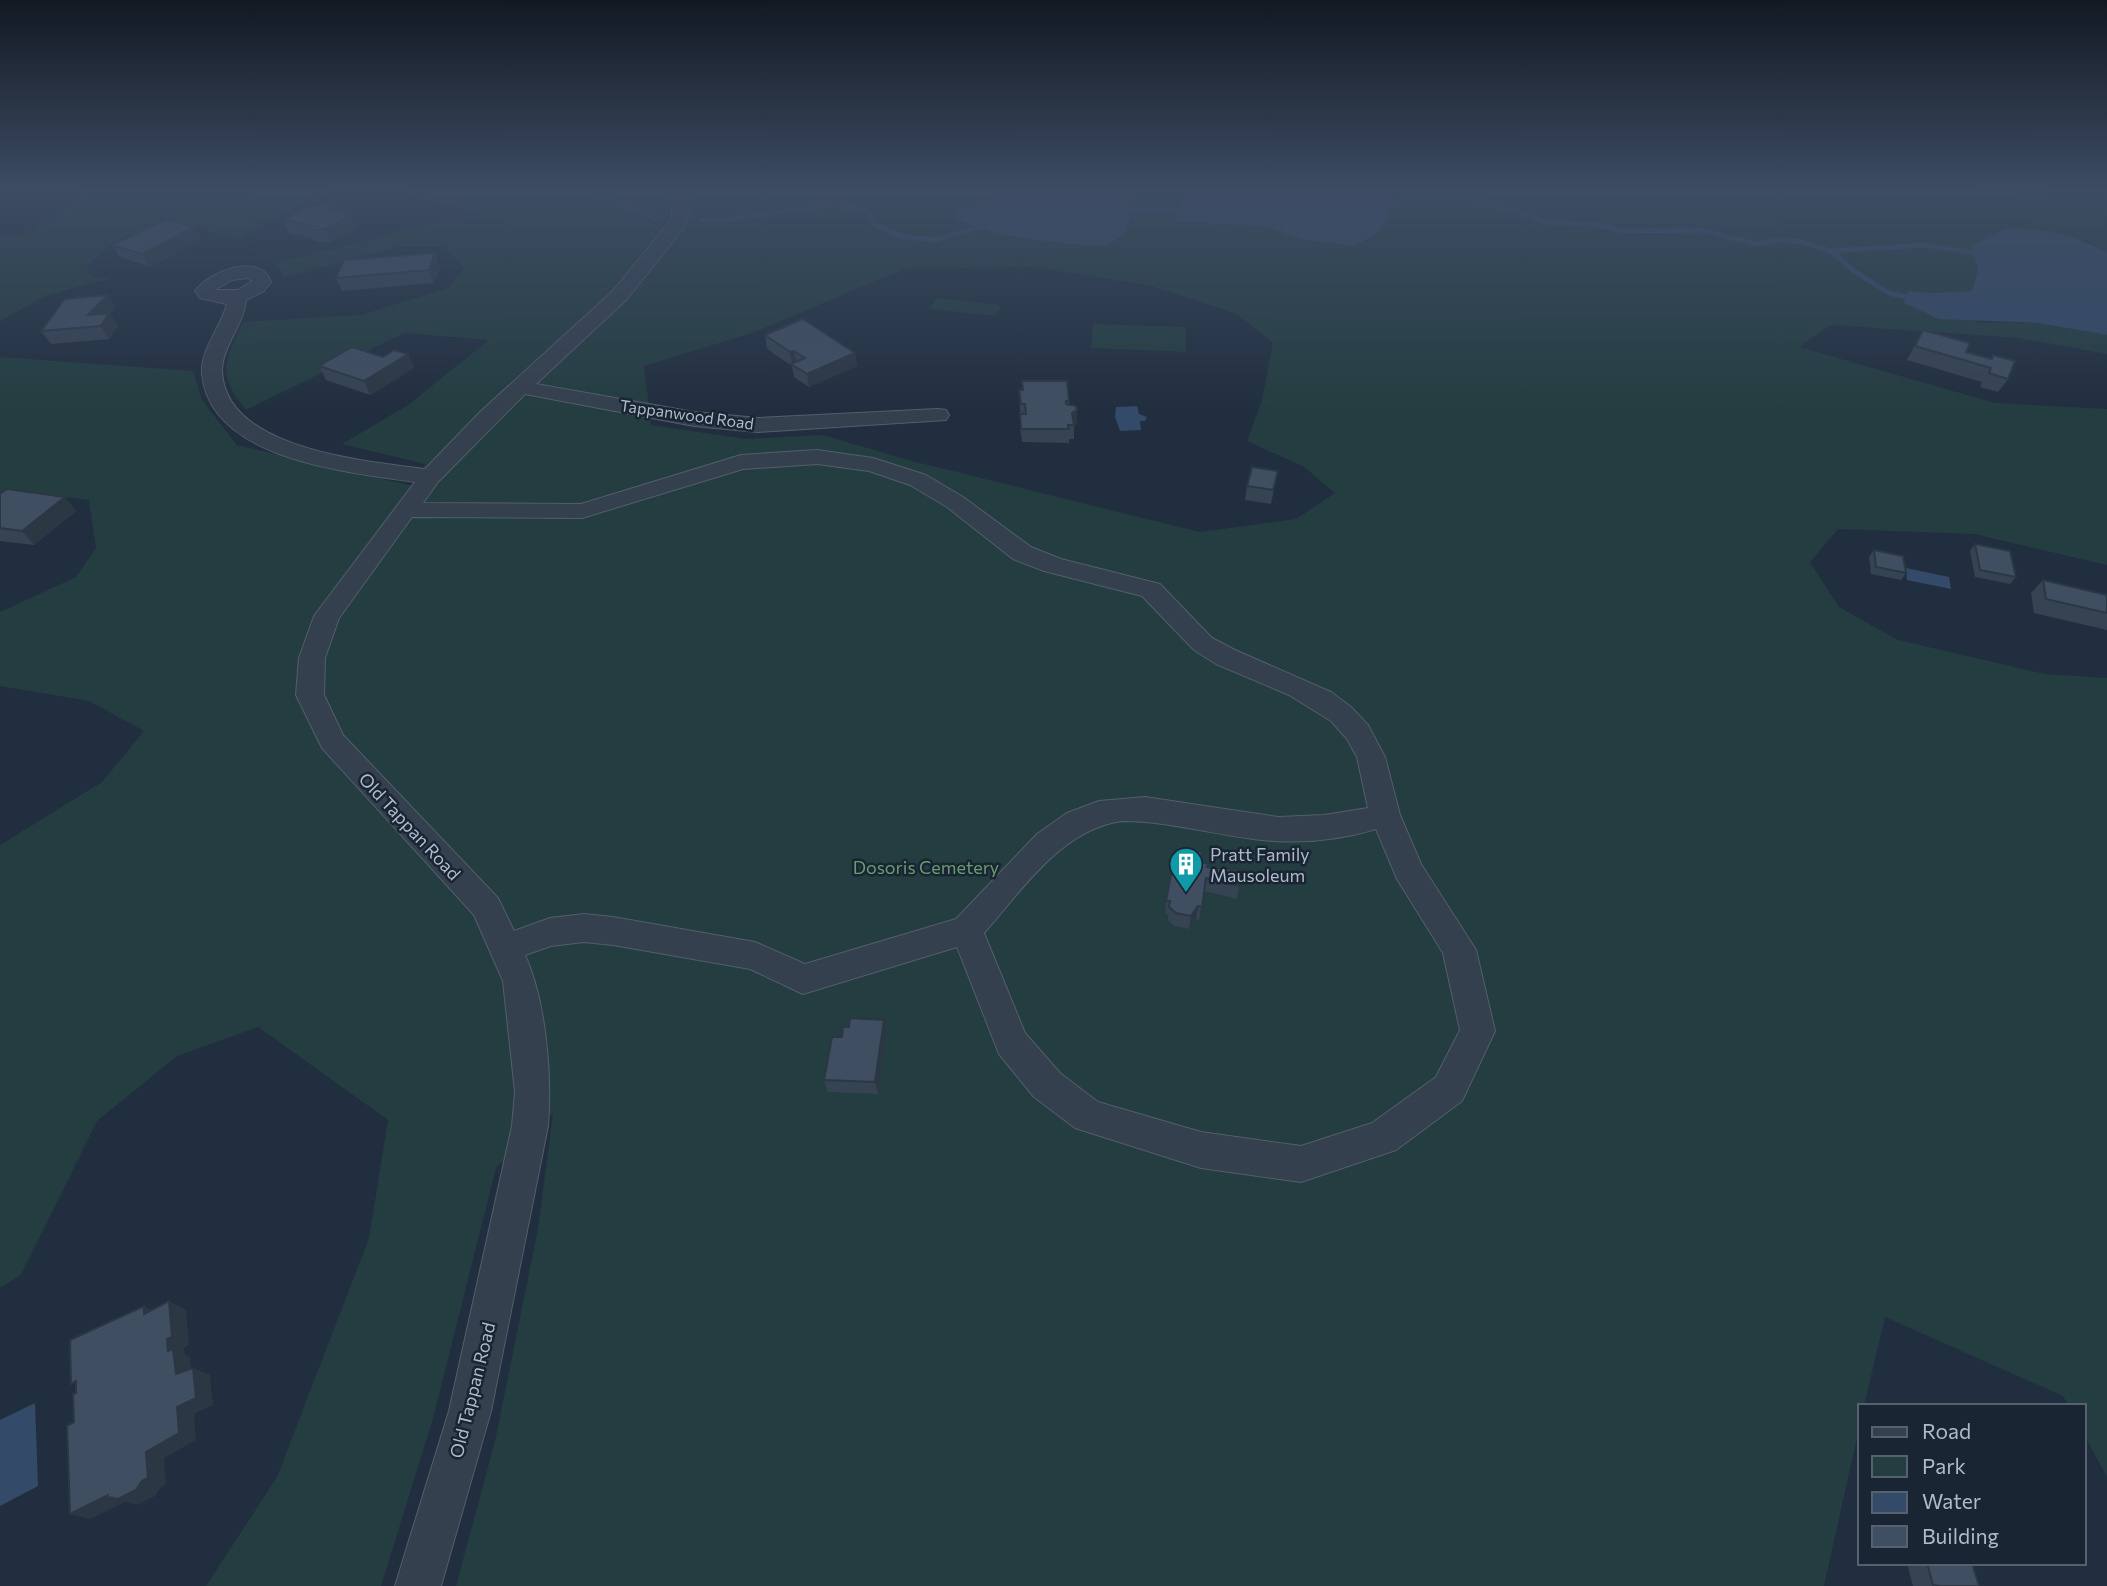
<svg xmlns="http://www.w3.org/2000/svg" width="2107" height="1586" viewBox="0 0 2107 1586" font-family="Commissioner,sans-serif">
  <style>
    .green { fill: #233d40; fill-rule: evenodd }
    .water { fill: #334a68 }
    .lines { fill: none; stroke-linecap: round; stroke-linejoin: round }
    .stream { stroke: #334a68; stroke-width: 5 }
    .minor-casing { stroke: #535e6c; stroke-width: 2 }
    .minor { fill: #35404e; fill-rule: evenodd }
    .wall { fill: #364353 }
    .shaded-wall { fill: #2c3744 }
    .building { fill: #3f4e61; stroke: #2c3744; stroke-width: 2 }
    .labels { text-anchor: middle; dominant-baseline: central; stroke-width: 5; stroke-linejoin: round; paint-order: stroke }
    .far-street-label { font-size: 16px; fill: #b0bbca; stroke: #1a2533 }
    .street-label { font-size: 18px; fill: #b0bbca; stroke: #1a2533 }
    .poi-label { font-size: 18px; fill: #b0bbca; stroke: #1a2533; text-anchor: start }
    .park-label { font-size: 18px; fill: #659d70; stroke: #1a2533 }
  </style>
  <rect width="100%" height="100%" fill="#212e3f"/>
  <g class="green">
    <path d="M75,190H333L316,196L238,240C194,224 165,216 120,239C108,245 96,258 86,267L92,277L113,278L47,295L0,321V236H23L85,196Z"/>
    <path d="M399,190H1008C999,201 987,204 974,205L1013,236L1106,246L1123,235L1130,218L1115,192C1095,198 1081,199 1062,190H1183L1176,220L1266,227L1301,239L1342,195H1311L1290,190H1970L2044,194L2049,190H2107V252L2088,242L2038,228L1978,270L1972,291L1930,293L1908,291L1980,323H2038L2107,335V354L2019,338L1831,325L1799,347L1995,403L2107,409V565L1974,534L1838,529L1810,562L1839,607L1898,640L2045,674L2107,678V1477L2084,1435V1406H2069L2063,1396L1885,1317L1864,1406H1860V1424L1824,1586H456L495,1441L538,1229L553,1113L496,1168L433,1419L381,1586H206L277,1477L369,1238L388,1120L258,1027L177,1056L97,1121L21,1275L0,1288V845L102,782L144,731L89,701L0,686V612L76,577L96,548L89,500L15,491L0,493V357L193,371L202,400L237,445L413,486L425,464L342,444L408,405L489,340L404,333L246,410C216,375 225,360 243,322L361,315L448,288L465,268L444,246H400L284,278L276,263L477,213ZM1033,267L1152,286L1237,314L1273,343L1262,400L1247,441L1304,467L1335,493L1296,519L1200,532L908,460L823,435L746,439L651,425L644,366L755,332L904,269Z"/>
    <path d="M936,298L1001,305L996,316L930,309Z"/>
    <path d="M1093,324L1186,327V352L1091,348Z"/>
  </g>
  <g class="water">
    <path d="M1008,190H1062L1078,197L1132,191L1134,200L1127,209L1130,218L1123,235L1106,246C1069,245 986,238 956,218V213C973,202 994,206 1008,190Z"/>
    <path d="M1183,190H1290L1311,195L1384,194L1395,202L1379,232L1354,246L1301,239L1266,227L1176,221Z"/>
    <path d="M2007,228C2044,228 2074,235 2107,252V335L2038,323L1939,319L1904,303L1908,291L1930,293L1972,291L1978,270L1972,245Z"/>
    <path d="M1137,406L1139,414L1147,417L1145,421H1140L1141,430L1120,431L1115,417L1116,407Z"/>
    <path d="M1906,568L1949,577L1951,589L1907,580Z"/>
    <path d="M35,1403L38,1486L0,1506V1420Z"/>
  </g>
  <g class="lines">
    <g class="stream">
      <path d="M598,190L604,196L655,218"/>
      <path d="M1385,202L1453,197L1509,208L1544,222L1598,225L1623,231L1702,230L1755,244L1778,240L1802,242L1831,251L1854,271L1889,293L1916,299"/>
      <path d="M1119,210H1186"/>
      <path d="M702,220L718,221L835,204L865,209L874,224L900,236L935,240L984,226"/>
      <path d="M1831,251L1925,245L1981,254"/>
    </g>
    <defs>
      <path id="minor" d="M666,190H683L691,202L686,225L627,299L536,384L694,412L758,418L938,409L946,410L949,415L946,420L758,432L694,426L525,394L438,482L423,503L581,504L741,455L817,450L873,458L926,475L963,497L1031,547L1061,559L1160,584L1212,638L1235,650L1331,692L1351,707L1368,725L1385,757L1400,815L1421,864L1476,950L1495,1031L1462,1101L1396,1150L1301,1182L1201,1168L1075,1128L1034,1097L999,1054L957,947L803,994L750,969L613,945L584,942L551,946L525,955C546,1001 552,1075 548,1126L491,1411L441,1586H395L449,1411L512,1126L515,1092L503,981L474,915L322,748L296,695L299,658L314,616L415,482C348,472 210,460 202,374C200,350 221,327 227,304L200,298L195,291C209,272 260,251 271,282L264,291L246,300C244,325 222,346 222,371C225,450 367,461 425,469L480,412L613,291L671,220L673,202ZM248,278L252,281L238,290H215L232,280ZM817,464L869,471L910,485L947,507L1013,559L1044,571L1142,596L1194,650L1216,664L1289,695L1331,721L1347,739L1357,757L1368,808L1324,815L1278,817L1145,797L1099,801L1067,813L1037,834L956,919L805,964L755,942L613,917L584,914L550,918L514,931L498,898L343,735L324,695L325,658L339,618L412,517L582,518L743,469ZM1121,821C1170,821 1214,835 1262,840C1300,844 1340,840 1376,829L1397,879L1443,953L1460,1030L1436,1077L1372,1123L1301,1146L1201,1132L1098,1102L1060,1073L1025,1033L984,933C1023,889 1060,831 1121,821Z"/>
    </defs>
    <use href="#minor" class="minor-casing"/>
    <use href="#minor" class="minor"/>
  </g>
  <g class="wall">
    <path d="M339,212L351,215L357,228L331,242H319L314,241L313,238L289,233L283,220Z"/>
    <path d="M194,227L201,240L150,267L120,257L112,245Z"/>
    <path d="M440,266L434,283L342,291L336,278Z"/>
    <path d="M108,295L116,308L110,314L118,326L109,339L51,344L41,331Z"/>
    <path d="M1923,330L1966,352L1991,359L1993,355L2008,379L1998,392L1980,387L1982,382L1907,360Z"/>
    <path d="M765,335L855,353L857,366L809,387L794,377L792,366L767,349Z"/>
    <path d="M408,354L414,368L370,395L326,380L319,366L383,357Z"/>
    <path d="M1022,381L1069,401V405L1077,424L1074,426V439H1069V443L1022,442L1020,428V414L1019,390H1022Z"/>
    <path d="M1275,484L1271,504L1245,500L1247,486Z"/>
    <path d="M0,494L76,511L34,545L0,541Z"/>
    <path d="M1975,544L2016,577L2010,584L1975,577L1970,551Z"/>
    <path d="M1874,550L1906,573L1901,580L1871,574L1869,557Z"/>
    <path d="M2043,580L2107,595V630L2034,613L2031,593Z"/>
    <path d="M1201,862L1207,867L1239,886L1237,899L1204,891L1199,920L1196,919L1189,929L1174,926L1168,920V914H1165L1166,901Z"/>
    <path d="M884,1020L887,1032L878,1094L828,1092L824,1080L842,1037L849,1027Z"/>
    <path d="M1907,1563H1972L1979,1586H1913Z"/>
  </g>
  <g class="shaded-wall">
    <path d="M336,205L342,217L327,209Z"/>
    <path d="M351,215L357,228L331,242L325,229Z"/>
    <path d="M194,227L201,240L150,267L142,254Z"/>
    <path d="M435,253L440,266L434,283L429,270Z"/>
    <path d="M108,295L116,308L110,314L118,326L109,339L101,326L88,315Z"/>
    <path d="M794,351L797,364H792L790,352Z"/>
    <path d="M855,353L857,366L809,387L807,374Z"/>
    <path d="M408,354L414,368L370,395L364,381Z"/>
    <path d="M1077,410V424L1074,426L1072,413Z"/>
    <path d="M65,497L76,511L34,545L22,531Z"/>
    <path d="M1198,906L1196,919L1189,929L1191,916Z"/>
    <path d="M884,1020L887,1032L878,1094L875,1082Z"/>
    <path d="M169,1301L186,1310L189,1345L184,1348L185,1355L190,1357L193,1382L176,1374L168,1351L167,1339Z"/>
    <path d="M144,1306L161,1315L144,1314Z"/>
    <path d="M193,1368L210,1375L213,1405L194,1414L196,1440L164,1458L166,1484L161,1487L155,1496L137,1505L108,1497L125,1502L90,1519L70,1514L146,1452L177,1407Z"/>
  </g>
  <g class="building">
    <path d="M326,202L336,205L327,209L351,215L325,229L313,230L308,228L313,226L283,220L313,205L318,206Z"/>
    <path d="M167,219L194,227L142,254L112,245Z"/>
    <path d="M435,253L429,270L336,278L344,260Z"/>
    <path d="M108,295L88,315L109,313L101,326L41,331L65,299Z"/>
    <path d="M803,319L855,353L807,374L791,364L805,358L794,351L790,352L765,335Z"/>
    <path d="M1923,330L1970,343L1966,352L1992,359L1993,355L2015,361L2008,379L1989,373L1991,368L1915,346Z"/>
    <path d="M352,347L383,357L394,350L408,354L364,381L319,366Z"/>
    <path d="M1022,381H1067L1069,401H1066V404L1076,406L1077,410L1072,413L1074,425H1068L1069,429H1021L1020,414H1026L1025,404H1021L1019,390H1023Z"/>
    <path d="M1252,467L1278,471L1273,490L1247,486Z"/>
    <path d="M7,489L65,497L22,531L0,528V494Z"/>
    <path d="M1975,544L2010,551L2016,577L1980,570Z"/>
    <path d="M1874,550L1903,556L1906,573L1876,567Z"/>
    <path d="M2043,580L2107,595V613L2046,599Z"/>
    <path d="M1184,848L1202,852L1201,862L1208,864L1207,867L1241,870L1239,886L1206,878L1202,907L1198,906L1191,916L1176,913L1169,907L1170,901H1166L1174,858L1182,859Z"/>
    <path d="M850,1018L884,1020L875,1082L824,1080L832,1037H842L843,1027H849Z"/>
    <path d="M169,1301L172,1337L167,1339L168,1351L173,1349L176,1374L193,1368L196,1398L177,1407L179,1433L146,1452L148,1478L142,1481L136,1490L118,1499L108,1497V1495L70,1514L67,1426L74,1422L73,1394L76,1393V1381L71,1384L70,1340L144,1306V1314Z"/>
    <path d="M1927,1563H1972L1979,1586H1941L1933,1585Z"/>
  </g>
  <linearGradient id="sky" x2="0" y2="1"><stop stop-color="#121923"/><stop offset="0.46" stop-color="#3d4c63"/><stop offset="1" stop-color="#3d4c63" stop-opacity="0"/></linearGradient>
  <rect width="2107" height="412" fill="url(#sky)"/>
  <defs>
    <symbol id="building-pin" viewBox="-11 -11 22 30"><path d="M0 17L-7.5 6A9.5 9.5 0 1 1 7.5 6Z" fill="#0f9aa8" stroke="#1a2533"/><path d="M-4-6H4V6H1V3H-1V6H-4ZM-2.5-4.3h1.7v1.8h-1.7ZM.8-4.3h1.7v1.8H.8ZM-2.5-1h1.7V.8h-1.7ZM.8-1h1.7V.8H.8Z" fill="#fff"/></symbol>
  </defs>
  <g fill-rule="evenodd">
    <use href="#building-pin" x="1167" y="845" width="38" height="52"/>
  </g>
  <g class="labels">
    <g class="far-street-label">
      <text transform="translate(687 414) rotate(8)">Tappanwood Road</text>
    </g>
    <g class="street-label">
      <text transform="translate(410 826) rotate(47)">Old Tappan Road</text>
      <text transform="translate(472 1390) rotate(-76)">Old Tappan Road</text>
    </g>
    <g class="poi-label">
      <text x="1210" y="854">Pratt Family<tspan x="1210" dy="21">Mausoleum</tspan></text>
    </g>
    <g class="park-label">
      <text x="926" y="867">Dosoris Cemetery</text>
    </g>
  </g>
  <rect x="1858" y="1404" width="228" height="161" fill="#1a2533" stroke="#56616f" stroke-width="2"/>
  <rect x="1872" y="1427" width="35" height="10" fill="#35404e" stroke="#56616f" stroke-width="2"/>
  <text x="1922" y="1439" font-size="21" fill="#b0bbca">Road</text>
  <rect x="1872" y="1456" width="35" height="21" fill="#233d40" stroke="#56616f" stroke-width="2"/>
  <text x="1922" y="1474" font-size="21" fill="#b0bbca">Park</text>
  <rect x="1872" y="1492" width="35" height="21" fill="#334a68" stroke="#56616f" stroke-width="2"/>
  <text x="1922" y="1509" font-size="21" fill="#b0bbca">Water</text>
  <rect x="1872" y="1526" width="35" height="21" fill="#3f4e61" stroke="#56616f" stroke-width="2"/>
  <text x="1922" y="1544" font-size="21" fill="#b0bbca">Building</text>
</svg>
